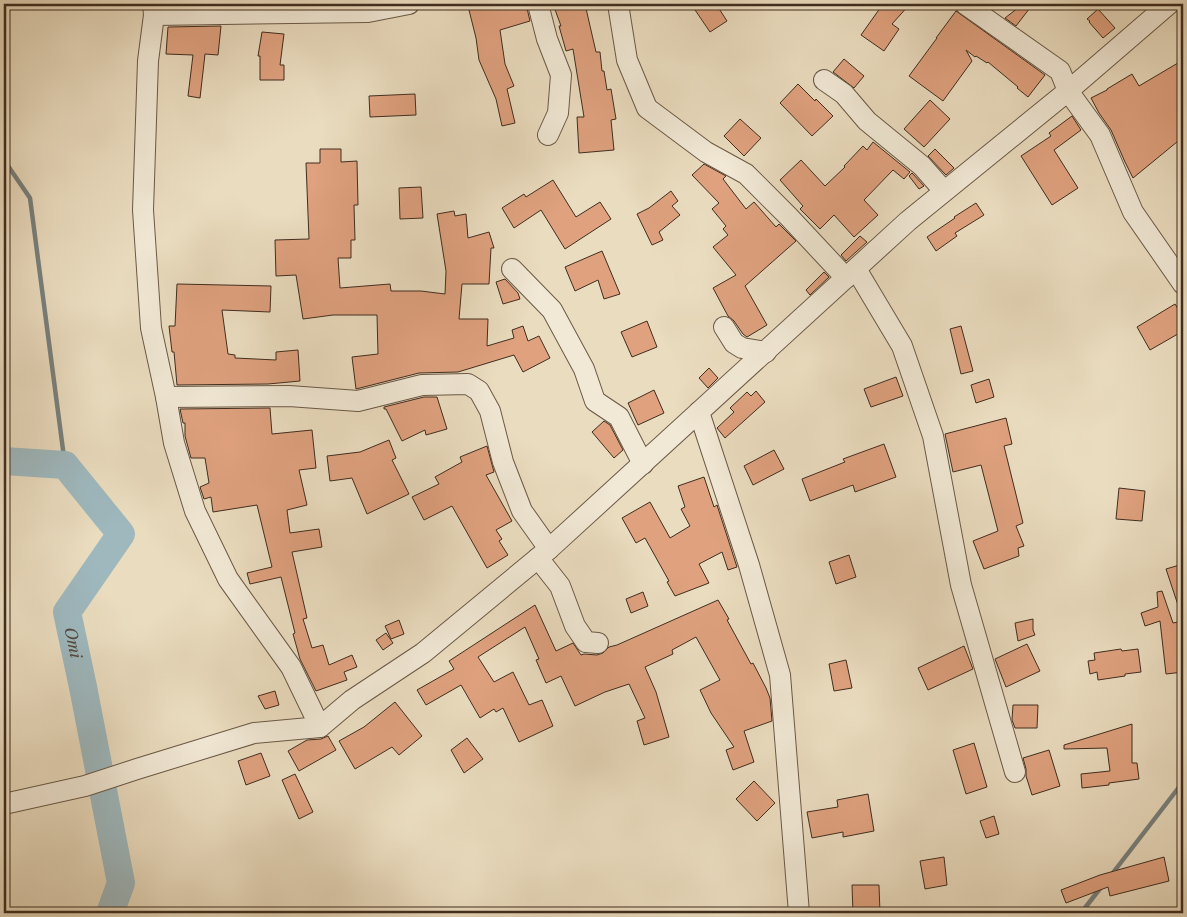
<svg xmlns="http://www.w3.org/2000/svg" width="1187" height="917" viewBox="0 0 1187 917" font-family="'Libre Caslon Text',serif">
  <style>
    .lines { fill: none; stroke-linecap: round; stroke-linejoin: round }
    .stream { stroke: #78807e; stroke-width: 4.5 }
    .river { stroke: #9eb8be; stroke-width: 28 }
    .building { fill: #dfa17e; stroke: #402d1f }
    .minor-casing { stroke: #6a5947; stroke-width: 22 }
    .minor { stroke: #f1e8d5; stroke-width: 20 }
    .labels { text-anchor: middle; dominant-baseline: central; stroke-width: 4; stroke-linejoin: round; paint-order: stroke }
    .water-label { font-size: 16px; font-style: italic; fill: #53493f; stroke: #f1e8d5 }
  </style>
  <rect width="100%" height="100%" fill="#eadcbf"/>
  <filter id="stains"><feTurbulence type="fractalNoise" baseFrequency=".004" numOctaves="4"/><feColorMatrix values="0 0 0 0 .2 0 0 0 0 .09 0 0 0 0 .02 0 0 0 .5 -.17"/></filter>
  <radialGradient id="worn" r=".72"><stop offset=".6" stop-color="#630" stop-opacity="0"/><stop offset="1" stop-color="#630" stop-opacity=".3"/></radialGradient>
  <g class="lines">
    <g class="stream">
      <path d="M4,160L30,198L65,465"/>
      <path d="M1112,874L1183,782"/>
      <path d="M1081,913L1102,886"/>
    </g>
    <path class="river" id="s1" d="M4,461L65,465L121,534L67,612L83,687L121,883L110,913"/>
  </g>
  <g class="building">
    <path d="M475,4H526L530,21L500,30L505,64L514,86L507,89L515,123L502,126L496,99L479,60L476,38L468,6Z"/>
    <path d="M553,4H585L596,52H600L602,71H604L607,90L611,89L616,119L611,120L614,150L579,153L577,117H584L573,49L566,51L559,26H561Z"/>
    <path d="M691,4H716L727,21L710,32Z"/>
    <path d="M883,4H910L892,24L899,29L884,51L861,35Z"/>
    <path d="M1023,4H1033L1016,26L1005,18Z"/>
    <path d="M1098,9L1115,28L1103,38L1089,22L1090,21L1087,19Z"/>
    <path d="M956,11L1045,75L1028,97L1017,88L1018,87L988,62L987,63L976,56L975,57L966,50L972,61L943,101L909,76L937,38H936Z"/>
    <path d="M221,26L218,55L205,54L200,98L188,96L193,55L166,54L168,27Z"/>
    <path d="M262,32L284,34L280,65H284V80H260V56H258Z"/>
    <path d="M844,59L864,76L854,88L833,72Z"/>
    <path d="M1183,60V137L1133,178L1125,162L1111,130L1099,113L1091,98L1107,90V89L1132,74L1139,86Z"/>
    <path d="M798,84L815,101L816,99L833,116L812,136L780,103Z"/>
    <path d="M415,94L416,115L370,117L369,96Z"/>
    <path d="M930,100L950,119L924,147L904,129Z"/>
    <path d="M1072,116L1081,130L1054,150L1078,188L1052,205L1021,156L1051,136L1049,133Z"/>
    <path d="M740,119L761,138L744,156L724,136Z"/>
    <path d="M873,142L910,172L904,179L893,170L864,200L878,215L854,237L834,215L820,229L800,209L803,206L780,180L801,160L825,186L845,167L844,166L863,146L867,150Z"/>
    <path d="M320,149H341V162L357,161L358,205H354L355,240H351V258H338L340,288L390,284L391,291H421L445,294L446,271L437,214L454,211L455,216L466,214L468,238L489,232L494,248H491L489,284H462L459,319H488L487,346L514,338L512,330L523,326L528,341L539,336L550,358L523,372L514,355L458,372L419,373L356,389L352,357L378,354L377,315H333L303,319L296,275L276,276L275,240L309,239L306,163H320Z"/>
    <path d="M935,149L954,168L946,175L928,156Z"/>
    <path d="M704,164L726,176L723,179L746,209L754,202L776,227L779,224L796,241L745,286L767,325L747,337L743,334L734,321L728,316L713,288L736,275L713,247L728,235L723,229L726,226L712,209L719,203L692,175Z"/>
    <path d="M912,173L924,186L919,189L909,176Z"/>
    <path d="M553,180L576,217L600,202L611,219L565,249L541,210L514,228L502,208L524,194L526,197Z"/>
    <path d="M421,187L423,218L400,219L399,188Z"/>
    <path d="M671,191L678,201L672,206L680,215L659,232L663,240L652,245L637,214L649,208Z"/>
    <path d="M976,203L984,215L955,233L957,236L936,251L927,237L955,218L954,217Z"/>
    <path d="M860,236L867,242L846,261L841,255Z"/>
    <path d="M602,251L620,294L604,299L598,280L575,291L565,267Z"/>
    <path d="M824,272L829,277L810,295L806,290Z"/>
    <path d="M505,279L518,293L520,299L503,304L496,282Z"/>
    <path d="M177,284L271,286L270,312L222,310L228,354L235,355V358L276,360V352L298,350L300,381L268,384L177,385L174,352H172L169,326H175Z"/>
    <path d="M1175,304L1183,317V331L1150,350L1137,327Z"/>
    <path d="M647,321L657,347L632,357L621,332Z"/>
    <path d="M961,326L973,371L961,374L950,329Z"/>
    <path d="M709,368L718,378L708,388L699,378Z"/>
    <path d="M896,377L903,396L871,407L864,389Z"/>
    <path d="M989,379L994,397L976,403L971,385Z"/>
    <path d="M654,390L664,413L638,425L628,403Z"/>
    <path d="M756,391L765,402L725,438L717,428L734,412L730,408L747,392L751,396Z"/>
    <path d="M424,397H437L447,429L426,435L425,430L402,441L386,409H384V407Z"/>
    <path d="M270,408L272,434L312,430L316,468L299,470L307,505L287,510L290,533L319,529L322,547L292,552L307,618L303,619L312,648L323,645L329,665L352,655L357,667L344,672L347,680L316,691L300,659L293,634L295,633L281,577L250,584L247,573L272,567L257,505L213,512L211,497L204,499L200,487L209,483L205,458H191L185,436V423H183L180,409Z"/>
    <path d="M1006,418L1012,444L1004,446L1023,523L1016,526L1024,546L1018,548L1019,556L984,569L973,541L998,531L981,465L953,472L945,434Z"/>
    <path d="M604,421L610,425L623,450L614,458L592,432Z"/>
    <path d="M389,440L396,458L392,460L409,494L367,514L352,478L330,481L327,456L360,452Z"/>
    <path d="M884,444L896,477L855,492L853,485L810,501L802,479L845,462L843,459Z"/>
    <path d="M487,446L494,472L486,475L512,521L496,530L502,539L499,541L508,555L487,568L452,506L424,520L412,497L439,484L435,477L462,462L460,457Z"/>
    <path d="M774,450L784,469L753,485L744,466Z"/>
    <path d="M704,477L714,507L717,505L737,567L728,570L722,552L699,564L709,583L675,596L667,582L669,581L645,538L636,543L622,518L650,502L670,538L690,526L681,509L685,507L678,486Z"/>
    <path d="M1119,488L1145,491L1142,521L1116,519Z"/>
    <path d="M849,555L856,577L836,584L829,562Z"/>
    <path d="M1183,564V614H1181L1166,569Z"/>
    <path d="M1162,591L1173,623L1183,621V672L1166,674L1160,621L1145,626L1141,613L1158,607L1157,592Z"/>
    <path d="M643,592L648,606L631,613L626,599Z"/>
    <path d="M718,600L729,619L727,620L751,664L753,663L766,688L770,698L772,721L744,731L754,762L733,770L726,750L734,747L711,713L700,690L720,680L696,637L672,650L673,654L645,667L656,692L669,737L644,745L637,721L645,718L629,684L605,692L575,706L561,676L546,683L536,660L539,659L525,627L478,657L494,682L513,672L529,705L542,700L553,726L519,742L503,708L496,712L494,709L480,718L461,685L426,705L417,690L454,669L449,661L535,605L556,651L573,643L581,655L584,654L597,655L603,653L609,647L617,645Z"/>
    <path d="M1033,619V630L1035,635L1018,641L1015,623Z"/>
    <path d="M399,620L404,634L391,639L385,626Z"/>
    <path d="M386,633L393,643L383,650L376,640Z"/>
    <path d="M1027,644L1040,671L1006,687L995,659Z"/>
    <path d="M964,646L973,669L928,690L918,668Z"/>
    <path d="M1121,649L1122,651L1138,649L1141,672L1125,674V676L1098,680L1097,672L1090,674L1088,661L1095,660L1094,653Z"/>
    <path d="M846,660L852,688L834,691L829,664Z"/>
    <path d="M275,691L279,705L265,709L258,696Z"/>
    <path d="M395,702L422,736L399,755L392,747L355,769L339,741L364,727Z"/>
    <path d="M1013,705H1038L1037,728H1015L1012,720Z"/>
    <path d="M1132,724V763H1137L1139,779L1109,783V785L1082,788L1081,774L1110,771L1107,748L1064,749V745Z"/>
    <path d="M328,736L336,750L299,771L288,751L307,740L321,739Z"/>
    <path d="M467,738L483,759L464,773L451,750Z"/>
    <path d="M974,743L987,787L966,794L953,750Z"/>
    <path d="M1049,750L1060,786L1032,795L1026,776V769L1023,758Z"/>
    <path d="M261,753L270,776L246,785L238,761Z"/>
    <path d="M295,774L313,812L299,819L282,780Z"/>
    <path d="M754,781L775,803L757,821L736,799Z"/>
    <path d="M868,794L874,831L843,837V832L812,838L807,812L838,807L837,800Z"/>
    <path d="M994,816L999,834L986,838L980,821Z"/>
    <path d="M944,857L947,885L925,889L920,861Z"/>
    <path d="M1164,857L1169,881L1110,896L1108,887L1066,903L1061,890L1100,875Z"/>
    <path d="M852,885H879L880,913H853Z"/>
  </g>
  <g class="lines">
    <defs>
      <g id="minor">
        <path d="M153,4L154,15L148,61L143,210L151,328L166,397L174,443L195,511L228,579L291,667L320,727"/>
        <path d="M538,4L547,39L561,75L558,113L548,135"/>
        <path d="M618,4L627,60L647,108L706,152L746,174L789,217L846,278"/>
        <path d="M965,4L1060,71L1068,91L1100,135L1133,212L1183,284"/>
        <path d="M154,15L368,12L409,4"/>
        <path d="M824,80L844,94L867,121L922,166L944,191"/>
        <path d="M512,269L552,310L584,369L595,401L619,417L643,464"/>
        <path d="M856,269L902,346L933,436L961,585L1015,772"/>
        <path d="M724,327L734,343L742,348L766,352"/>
        <path d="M166,397L289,396L358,401L422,385L468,384L479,391L490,411L503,462L522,511L549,549"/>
        <path d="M699,412L749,565L780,675L799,913"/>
        <path d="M538,558L560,586L575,626L586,642L598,643"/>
        <path d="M4,804L85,786L137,769L254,733L320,727L352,700L423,653L549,549L908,221L1068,91L1169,4"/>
      </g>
    </defs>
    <use href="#minor" class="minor-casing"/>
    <use href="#minor" class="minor"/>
  </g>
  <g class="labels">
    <g class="water-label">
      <text stroke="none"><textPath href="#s1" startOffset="276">Omi</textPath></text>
    </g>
  </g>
  <rect width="1187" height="917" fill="none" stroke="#eadcbf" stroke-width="20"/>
  <rect x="5" y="5" width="1177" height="907" fill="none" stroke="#402d1f" stroke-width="2.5"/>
  <rect x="10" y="10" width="1167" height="897" fill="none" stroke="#402d1f"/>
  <rect width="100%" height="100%" filter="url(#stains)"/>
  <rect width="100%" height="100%" fill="url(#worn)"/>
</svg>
